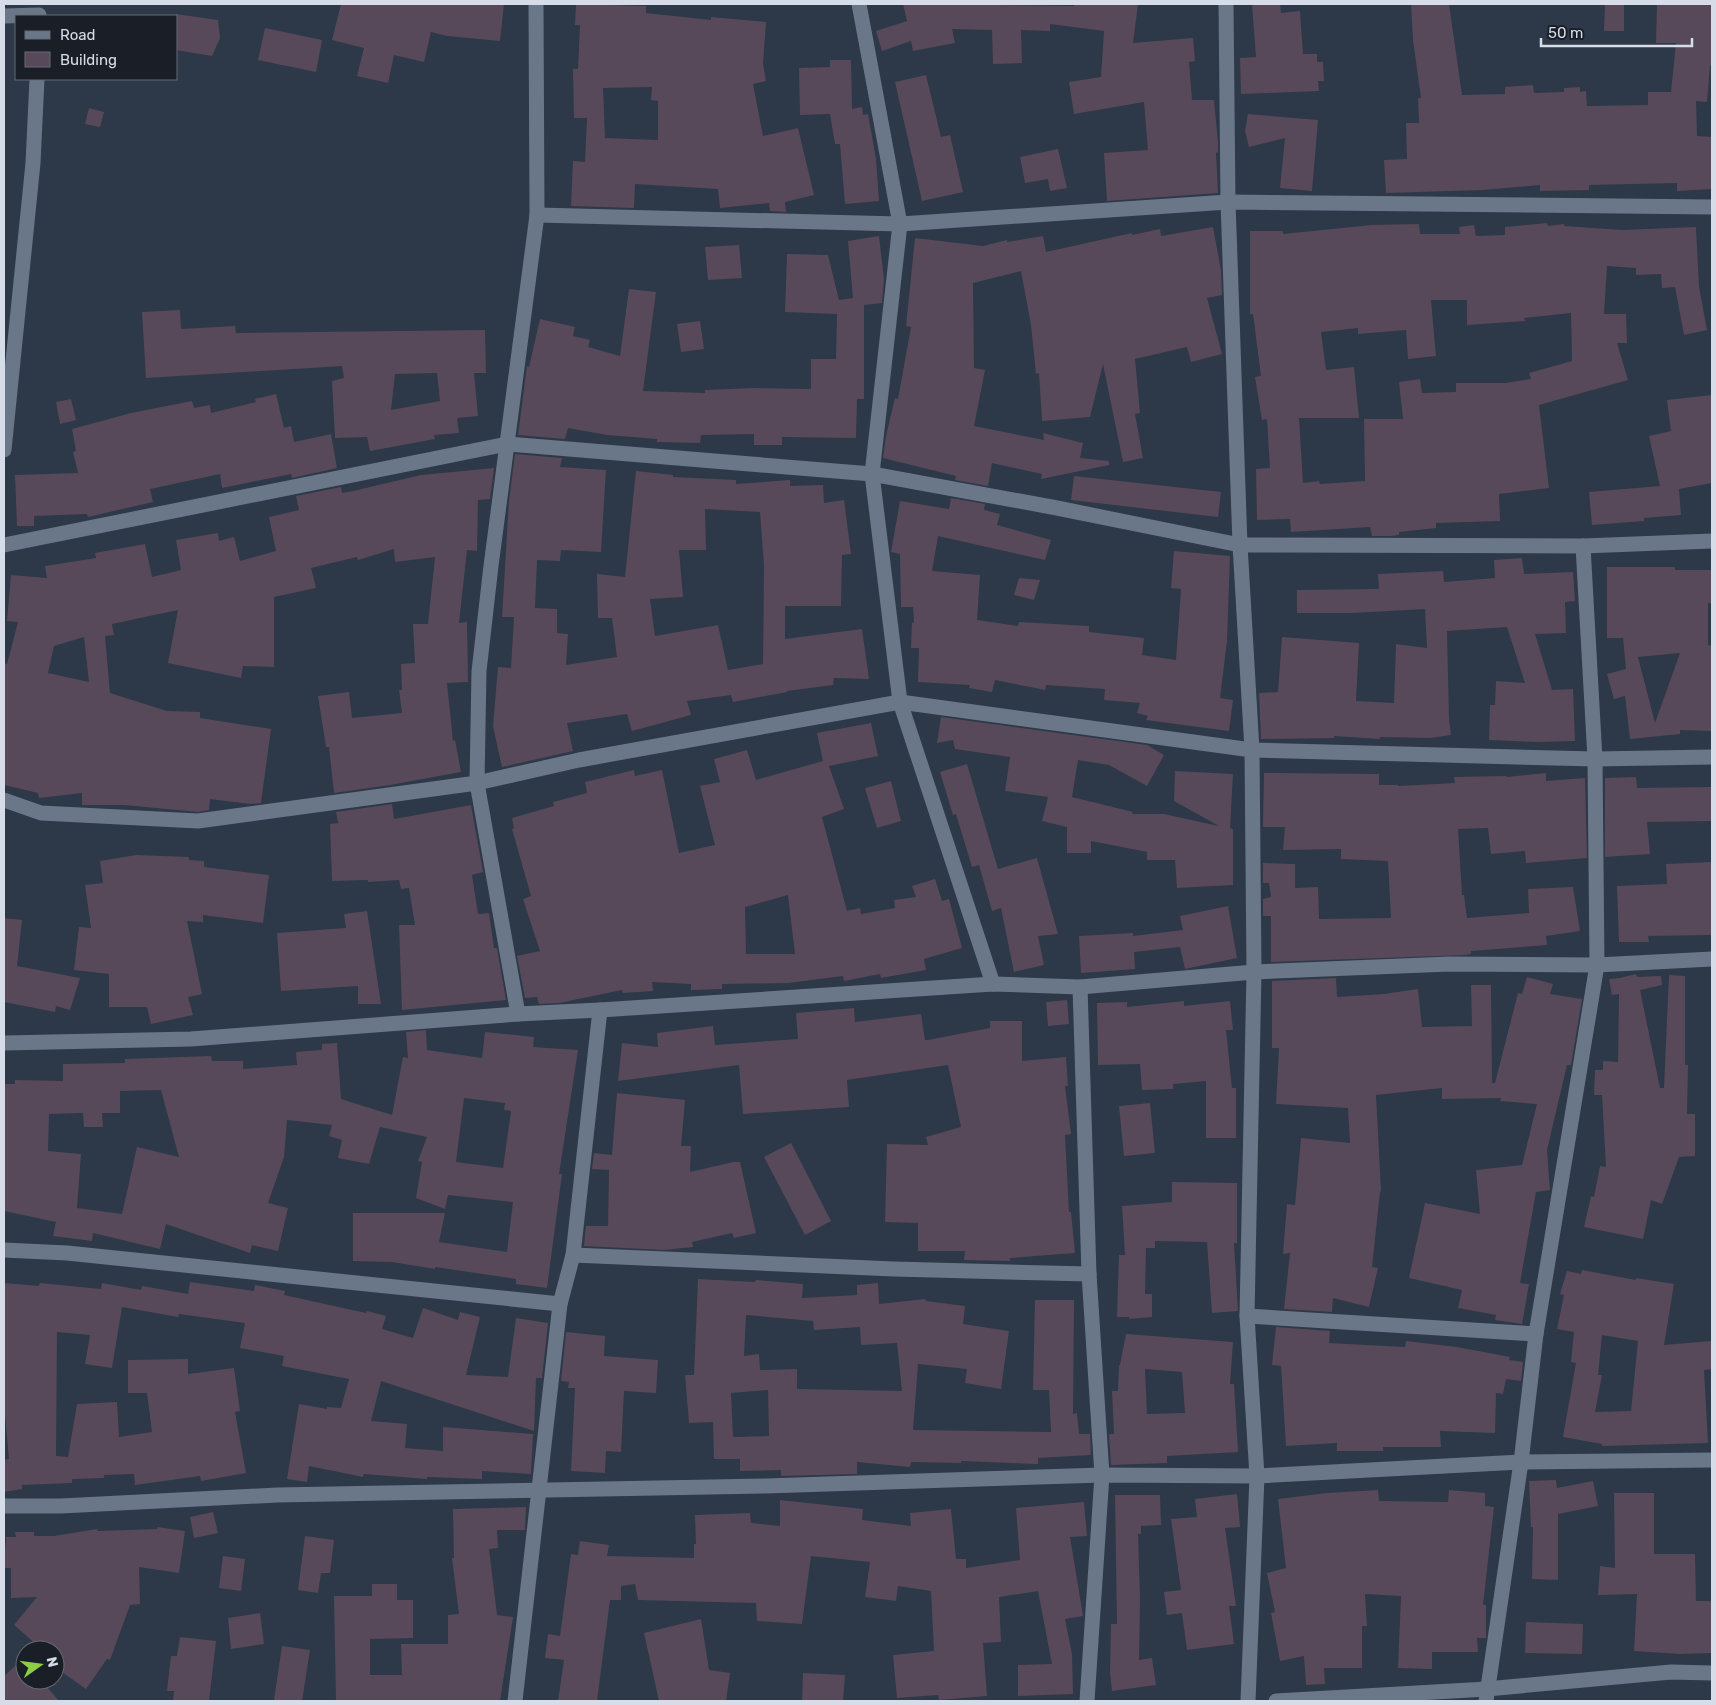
<svg xmlns="http://www.w3.org/2000/svg" width="1716" height="1705" viewBox="0 0 1716 1705" font-family="Rubik,sans-serif">
  <style>
    .building { fill: #574959; fill-rule: evenodd }
    .lines { fill: none; stroke-linecap: round; stroke-linejoin: round }
    .minor { stroke: #6a7789; stroke-width: 15 }
  </style>
  <rect width="100%" height="100%" fill="#2d3848"/>
  <g class="building">
    <path d="M341,4H504L500,41L447,36L431,32L424,62L394,55L388,83L357,76L364,48L332,40Z"/>
    <path d="M576,4L646,6V13L711,20V17L766,22L763,64L766,81L753,84L763,136L798,128L814,195L785,202L786,212L770,211L769,203L720,208L718,189L635,184L634,208L571,206L573,161L585,162L587,118H574L573,69H578L580,25H575ZM652,87L651,100L658,101V140L605,138L603,88Z"/>
    <path d="M903,4L1074,6V4H1138L1133,43L1193,38L1195,61L1189,62L1192,100H1214L1218,142V152L1216,153L1218,193L1107,201L1104,153L1148,150L1144,102L1074,114L1069,82L1101,77L1104,31L1050,24V31L1021,30L1022,63L993,64L992,30L952,29L955,43L913,51L911,41L882,51L876,31L907,21Z"/>
    <path d="M1252,4H1280L1281,13L1300,11L1303,54H1317V62H1323L1324,81H1318L1319,91L1241,94L1240,58L1256,57Z"/>
    <path d="M1411,4H1449L1462,95L1505,94V87L1533,85L1534,93L1564,92V88L1580,87V92L1586,91L1587,106L1648,105V92H1671L1676,43H1656L1657,4H1712V65L1710,66L1707,102L1696,101L1697,136L1712,137V189L1677,191V183L1589,185V190L1540,191V185L1483,190L1386,193L1384,160L1407,159L1406,123H1419L1418,98H1421L1413,40Z"/>
    <path d="M1605,4H1624V31H1604Z"/>
    <path d="M176,14L218,20L220,38L212,56L176,50Z"/>
    <path d="M265,28L322,40L316,72L258,60Z"/>
    <path d="M830,60H851L852,109L862,107L863,115L868,114L876,159L879,201L845,204L840,144H835L830,114L800,115L799,68L830,67Z"/>
    <path d="M926,75L941,137L950,135L963,192L922,201L895,82Z"/>
    <path d="M89,108L104,112L100,127L85,124Z"/>
    <path d="M1248,114L1318,120L1312,191L1280,188L1285,138L1249,147L1245,131Z"/>
    <path d="M1058,149L1067,188L1050,191L1048,179L1025,183L1020,157Z"/>
    <path d="M1547,223L1548,226L1564,224V226L1622,230L1696,227L1699,287L1707,330L1684,335L1675,287L1662,288L1661,274L1636,275V268L1607,266L1604,314H1626L1627,343H1617L1628,380L1539,405L1549,488L1499,494L1500,521L1436,523V528L1399,532V535L1391,536H1372L1370,527L1291,532L1290,519L1257,520L1256,469L1270,468L1267,419L1262,420L1255,377L1261,376L1253,314H1250V231H1283V234L1372,225L1419,224L1420,234H1460L1459,227L1474,225L1476,236L1505,235V227ZM1431,300H1467V325L1525,321L1524,318L1571,313L1572,361L1529,373L1531,379L1505,383H1456V392L1422,393L1420,379L1399,382L1403,419H1364L1365,481L1320,484L1319,481L1303,483L1299,418H1359L1354,367L1326,370L1321,332L1358,328V334L1406,330L1408,359L1436,356Z"/>
    <path d="M1213,227L1221,270L1222,295L1207,298L1222,354L1191,362L1187,347L1135,359L1140,413L1135,414L1143,458L1123,462L1103,364L1090,417L1042,421L1039,373L1036,374L1031,325L1021,271L973,283L974,368L985,370L974,426L1044,440L1043,433L1083,443L1080,458L1109,461V465L1041,479L1042,474L992,463L988,486L955,480L956,476L883,458L886,436L895,398L898,399L911,327L906,326L915,238L983,246L1007,240V242L1043,236L1046,252L1132,233V235L1160,229L1161,236Z"/>
    <path d="M879,236L884,279L882,303L864,305V399H857L856,438L782,437V445H754V434L701,435L700,443L657,442V439L607,435L568,428L565,439L518,435L527,366L529,367L540,319L575,327L573,336L590,340L588,347L620,356L629,289L656,292L643,391L705,393V390L754,388L811,389V359H836L837,314L785,312L787,254L828,255L839,300L853,298L848,241Z"/>
    <path d="M739,245L742,278L708,280L705,247Z"/>
    <path d="M180,310L181,329L235,326L236,333L485,330L486,373H474L478,416L457,418L459,433L434,435L435,439L370,451L367,437L335,438L332,381L344,378L342,366L146,378L142,312ZM437,373L440,401L391,410L395,374Z"/>
    <path d="M700,321L704,349L681,352L677,324Z"/>
    <path d="M276,394L284,428L291,426L294,442L331,434L337,468L292,478L291,474L222,488L220,474L150,489L153,502L88,517L87,514L34,516V526H17L15,475L78,473L73,452L76,451L72,429L131,413L192,401L194,408L210,405L211,413L256,402L255,399Z"/>
    <path d="M1712,395V483L1679,489L1681,515L1644,518V521L1592,525L1589,492L1660,486L1649,436L1671,431L1667,400Z"/>
    <path d="M71,399L76,420L60,424L56,402Z"/>
    <path d="M515,454L562,458L560,467L606,470L601,552L561,550L560,561L537,560L535,608L557,609V633L568,634L566,665L617,657L612,618H598L597,574L625,577L636,471L673,475V477L736,480V484L790,480V486L823,485L824,503L844,500L851,554L842,555L841,606H785V639L862,629L869,679L834,678L833,685L787,691V692L733,702L731,695L687,701L691,715L632,731L627,714L567,723L573,751L502,767L493,726L498,667L511,668L514,617H502L509,501ZM705,509L760,512L764,566L763,664L728,670L718,625L655,636L650,599L683,597L679,550H706Z"/>
    <path d="M494,468L490,499L478,500L477,551L467,550L459,623L467,622L468,682L447,683L453,741L455,740L461,772L390,785L334,793L329,747H326L318,696L349,692L352,718L402,713L399,690H402L401,664L415,663L413,624H428L435,557L395,562L394,549L358,560L357,557L311,568L316,588L274,597V667L243,666L241,678L168,663L178,610L112,624L114,635L105,636L110,693L167,711L200,712V718L271,729L261,803L250,804L210,799L209,810L198,812L124,805H82V793L39,798L38,793L4,785V663L7,664L18,622L7,621L11,575L47,578L45,566L96,558L95,553L145,544L152,577L181,570L176,540L218,533L219,541L234,537L240,561L276,551L269,517L299,510L296,496L341,487L342,493L353,491L421,475ZM84,637L89,682L48,673L54,646Z"/>
    <path d="M1074,476L1221,492L1218,517L1071,500Z"/>
    <path d="M951,498L985,504L984,510L1000,514L997,525L1051,540L1045,560L938,536L932,571L980,575L977,620L1018,626L1019,622L1089,626V632L1144,638L1142,655L1176,660L1181,589L1171,588L1174,551L1230,556L1227,641L1220,698L1233,700L1229,731L1146,720L1148,716L1137,713L1140,703L1104,700L1105,689L1046,685L1045,690L995,680L992,692L969,688L970,685L918,682L919,648H911L912,623L914,622L913,607H901L900,554L891,552L900,501L949,509Z"/>
    <path d="M1522,558L1524,574L1573,572L1575,601L1565,602L1566,633L1535,634L1552,690L1573,689L1575,741L1539,742L1489,740L1490,705H1495L1496,681L1525,683L1507,627L1447,631L1449,718L1451,735L1430,738L1380,737V739L1334,736V738L1261,739L1259,693L1278,692L1282,637L1359,643L1356,701L1394,703L1396,644L1427,648L1425,609L1352,613H1297V590L1379,589L1378,574L1443,571L1444,582L1495,578L1494,560Z"/>
    <path d="M1607,567H1675V570H1712V603H1708V645L1712,646V731L1680,730V734L1630,739L1625,696L1614,699L1607,674L1626,669L1623,638H1607ZM1680,653L1655,723L1638,657Z"/>
    <path d="M1019,578L1040,580L1034,600L1014,595Z"/>
    <path d="M941,717L1147,745L1164,755L1147,786L1109,765L1078,760L1072,797L1133,812L1132,814H1164L1219,826L1174,801L1175,771L1233,774L1230,828L1233,829V885L1177,888L1175,860H1147V852L1091,841V853H1067V827L1042,821L1048,797L1005,791L1010,757L955,749L953,740L937,743Z"/>
    <path d="M871,723L878,756L829,766L844,809L822,817L847,911L860,908L861,914L895,908L894,900L916,897L912,886L935,879L942,901L949,899L962,948L924,959L926,970L881,978L880,974L844,981L843,976L788,983L722,984V989L691,990V984L652,982L653,991L623,993L622,990L559,1003L539,1004L537,997L525,998L517,956L540,951L523,899L531,896L512,829L514,828L512,818L554,806L553,802L587,793L585,782L634,770L635,776L662,770L679,853L715,845L700,786L720,782L714,759L747,750L756,780L823,761L817,733ZM788,895L795,954H746L745,907Z"/>
    <path d="M967,764L998,869L1037,858L1058,934L1038,936L1044,965L1014,972L1001,908L992,911L979,865L972,867L956,814L953,815L940,772Z"/>
    <path d="M1264,773L1379,774V785H1398V786L1455,783L1454,777L1506,776L1507,777L1546,773V781L1585,778L1587,858L1526,863L1525,851L1491,854L1488,828L1458,829L1462,895H1464L1467,918L1529,913L1528,889L1573,887L1580,931L1546,936L1547,945L1471,951V954L1466,955L1271,962V916H1263V899L1271,897L1269,883H1263V863L1295,864V888L1318,887L1319,919L1391,918L1388,861L1341,859V849L1283,850L1285,827H1263Z"/>
    <path d="M1636,777L1637,788L1712,787V821L1647,822L1650,854L1605,857V778Z"/>
    <path d="M891,781L901,821L877,828L865,788Z"/>
    <path d="M392,804L394,819L471,805L483,872L472,875L478,914L489,913L494,948H497L506,1000L402,1010L399,925H415L409,888L401,889L399,880L368,882V880L332,881L330,824L338,823L336,812Z"/>
    <path d="M136,855L189,857V860L204,861V867L269,875L263,923L203,915V922L187,921L202,994L188,997L193,1015L151,1024L147,1007H109V974L74,970L79,927L91,928L85,885L103,883L100,861Z"/>
    <path d="M1712,862V935L1648,936L1649,942H1619L1617,886L1667,884L1666,864Z"/>
    <path d="M1228,906L1237,958L1185,969L1180,947L1134,952L1135,969L1081,973L1079,936L1133,933V936L1183,930L1180,916Z"/>
    <path d="M367,911L381,1004H358V986L281,991L277,933L346,928L344,914Z"/>
    <path d="M4,918L22,920L17,966L80,978L70,1010L56,1006L55,1012L4,1002Z"/>
    <path d="M1636,974L1637,977L1661,976L1662,985L1640,990L1660,1088H1664L1669,975L1685,976V1065H1688L1687,1114H1695V1156L1679,1157L1662,1204L1651,1200L1643,1239L1584,1227L1591,1196L1594,1197L1600,1166L1606,1167L1602,1095H1594L1595,1070H1603V1061L1618,1062L1619,994L1612,995L1609,979L1620,978Z"/>
    <path d="M1527,977L1553,984L1550,994L1582,999L1571,1065H1567L1547,1150L1550,1190L1536,1192L1520,1283L1529,1284L1522,1324L1495,1320L1496,1315L1458,1308L1462,1290L1409,1278L1425,1203L1480,1214L1476,1170L1522,1165L1537,1104L1500,1101L1501,1098L1442,1099V1088L1376,1095L1381,1191L1380,1192L1372,1267L1378,1268L1369,1307L1333,1298L1332,1312L1284,1309L1290,1253L1283,1254L1287,1204L1295,1205L1301,1138L1350,1143L1348,1108L1276,1104L1279,1048H1272V981L1336,978L1337,997L1384,994L1418,989L1422,1027L1472,1026L1471,985H1491L1492,1083H1495L1518,993L1522,994Z"/>
    <path d="M1067,1000L1069,1024L1048,1026L1046,1002Z"/>
    <path d="M1184,1001V1006L1230,1001L1233,1030H1226L1232,1088H1236V1138H1206V1081L1173,1084V1089L1142,1090L1140,1064L1098,1065L1097,1003L1127,1002V1007Z"/>
    <path d="M854,1008L855,1022L921,1014L925,1040H928L990,1028V1021H1022V1061L1066,1057L1068,1086H1065L1071,1134L1065,1135L1069,1212H1071L1075,1253L1010,1258V1261L964,1260L965,1251H918V1223L885,1222L887,1144L928,1145L926,1137L961,1127L948,1065L847,1080L849,1107L743,1114L739,1065L618,1081L622,1043L658,1047L657,1033L713,1026L715,1045L798,1039L796,1013Z"/>
    <path d="M426,1030L427,1050L482,1058L485,1032L534,1037L533,1047L578,1050L559,1174H562L547,1288L516,1284V1279L435,1267V1269L392,1262L353,1261V1213H445L439,1242L507,1252L513,1202L448,1195L445,1209L416,1198L422,1162L418,1161L427,1137L380,1127L369,1164L338,1158L342,1140L329,1136L332,1125L287,1120L284,1157L268,1203L288,1208L278,1251L252,1245L250,1253L166,1224L160,1249L93,1233L92,1241L53,1236L56,1222L4,1211V1084H15V1080L63,1081V1064L125,1063V1059L211,1056L212,1061H243V1069L297,1065L296,1052L322,1050V1044L337,1043L341,1099L392,1115L403,1057L408,1058L406,1032ZM161,1090L179,1157L137,1147L122,1214L77,1208L81,1154L48,1151L49,1114L83,1113L84,1127H103L102,1113H120V1091ZM464,1098L505,1103L504,1110L511,1111L503,1168L456,1162Z"/>
    <path d="M617,1093L685,1100L681,1146H691L690,1172L733,1162H740L756,1233L734,1238L732,1233L692,1242L693,1247L663,1250L584,1246L586,1226H608L609,1170L592,1169L594,1153L612,1155Z"/>
    <path d="M1150,1103L1155,1153L1124,1156L1119,1106Z"/>
    <path d="M791,1143L831,1221L805,1235L764,1157Z"/>
    <path d="M1172,1182L1237,1183V1243H1234L1238,1311L1212,1313L1207,1242L1155,1241V1248H1146L1145,1294H1152V1317L1129,1319V1317H1117L1119,1255H1125L1122,1206L1172,1202Z"/>
    <path d="M1582,1270L1636,1280V1278L1674,1284L1664,1345L1711,1341L1712,1369L1704,1370L1708,1443L1602,1446V1444L1563,1437L1576,1363L1571,1362L1574,1332L1557,1329L1564,1295L1560,1294L1567,1271L1581,1274ZM1602,1335L1638,1341L1631,1411L1595,1412L1602,1375H1598Z"/>
    <path d="M698,1279L755,1282L756,1280L803,1284L802,1298L857,1295V1285L878,1283L879,1304L925,1299L926,1301L965,1306L963,1324L1009,1331L1001,1389L965,1383L967,1369L918,1364L913,1430L1051,1432L1049,1390H1033L1035,1300H1074L1073,1414L1077,1413L1079,1434H1090L1091,1455L1038,1458V1464L961,1461V1463L911,1462L910,1467L857,1462V1474L781,1476V1470L740,1471V1459H714L713,1422L689,1423L685,1375H694ZM746,1315L813,1321L814,1330L860,1327L861,1345L897,1343L902,1391L797,1389V1369L760,1370L759,1354L744,1356ZM768,1390L769,1436L733,1437L731,1393Z"/>
    <path d="M190,1282L254,1291L255,1285L285,1291L284,1295L366,1313L367,1311L386,1316L382,1329L413,1338L423,1308L458,1320L460,1312L480,1317L466,1375L508,1377L516,1318L548,1323L542,1378H536L534,1431L381,1381L371,1421L407,1424L405,1448L443,1451V1427L533,1434L531,1474L482,1471V1479L427,1477V1479L364,1474L363,1477L309,1466L307,1482L287,1479L299,1404L327,1409V1407L341,1408L349,1379L282,1366L284,1356L240,1348L245,1323L179,1314L178,1317L122,1307L112,1368L85,1364L90,1335L57,1332L56,1456L68,1457L77,1404L117,1402L119,1437L152,1432L147,1393H128V1360L188,1359V1374L234,1368L240,1411L235,1412L246,1473L201,1481L200,1476L135,1485L134,1474L104,1475V1478L72,1479V1483L22,1485V1489L4,1492V1460L9,1459L4,1404V1283L39,1286L40,1283L101,1289L102,1283L141,1290L142,1286L188,1294Z"/>
    <path d="M1276,1327L1330,1331L1329,1343L1405,1347L1406,1341L1457,1347L1510,1357L1509,1360L1523,1362L1521,1381L1506,1379L1503,1394L1496,1393L1495,1433L1440,1431L1441,1447H1383V1451H1337V1443L1286,1446L1281,1366L1272,1365Z"/>
    <path d="M566,1332L605,1336L604,1356L658,1360L656,1393L624,1391L621,1452L606,1451L605,1473L571,1471L575,1388H568L569,1382L561,1381Z"/>
    <path d="M1126,1334L1233,1342L1230,1384H1234L1238,1452L1167,1456V1463L1111,1465L1109,1434H1114L1112,1391H1118L1119,1365H1120ZM1145,1369L1182,1372L1185,1413L1147,1414Z"/>
    <path d="M1556,1480L1557,1488L1593,1481L1598,1506L1558,1514V1580L1532,1579L1533,1527H1531L1529,1481Z"/>
    <path d="M1378,1490L1379,1501L1448,1502L1449,1490L1485,1493V1506L1494,1507L1483,1605H1486V1638H1477L1478,1652H1432V1669L1398,1668L1401,1596L1365,1594L1367,1626H1362V1668H1324L1325,1684L1306,1685L1304,1656L1280,1661L1271,1613L1275,1612L1267,1573L1286,1568L1278,1499L1327,1493Z"/>
    <path d="M1614,1493H1654V1554H1695L1696,1601H1712V1653L1680,1654L1634,1651L1637,1594L1598,1595L1600,1566L1615,1568Z"/>
    <path d="M1237,1494L1240,1527L1225,1528L1236,1606H1229L1234,1644L1187,1650L1182,1613L1167,1615L1164,1592L1181,1590L1171,1519L1197,1517L1195,1499Z"/>
    <path d="M1115,1495H1160L1161,1525L1141,1526V1534H1138L1140,1598L1139,1660L1152,1658L1156,1685L1112,1691L1110,1673L1111,1624H1117Z"/>
    <path d="M780,1500L863,1509L862,1520L911,1526L910,1513L951,1509L956,1559H966V1568L1020,1560L1016,1508L1084,1502L1087,1536L1070,1537L1083,1616L1065,1619L1072,1654L1073,1694L1018,1696V1665L1052,1664L1038,1591L999,1597L1001,1642L983,1643L987,1696L939,1700L938,1695L897,1698L893,1655L934,1651L931,1591L898,1586L896,1601L865,1597L870,1562L811,1556L802,1624L757,1621L756,1603L638,1600L635,1584L621,1586V1600H610L597,1701H558L564,1660L545,1658L548,1634L560,1636L571,1554L578,1555L580,1541L609,1545L607,1556L694,1558V1544H696L695,1515L750,1513L751,1523L780,1526Z"/>
    <path d="M526,1507L525,1530H497L498,1548L489,1549L497,1615L513,1617L500,1701H336L334,1596H372V1584H397V1600H413V1638L370,1639V1675H402L401,1644H448V1615L459,1614L452,1558H454L453,1509Z"/>
    <path d="M213,1512L218,1533L194,1538L190,1517Z"/>
    <path d="M157,1527L185,1531L179,1573L139,1567L140,1604L130,1605L110,1660L107,1659L86,1689L55,1667V1650H33L38,1646L14,1625L37,1597L11,1598V1568H4L6,1537H16L15,1532H34V1536H54L97,1529L98,1531L157,1529Z"/>
    <path d="M305,1536L334,1540L330,1573H321L318,1593L298,1590Z"/>
    <path d="M223,1556L245,1559L241,1591L219,1588Z"/>
    <path d="M260,1613L264,1644L231,1649L228,1618Z"/>
    <path d="M701,1619L709,1670L730,1673L726,1701H659L644,1633Z"/>
    <path d="M1526,1622L1583,1624L1582,1654L1525,1653Z"/>
    <path d="M180,1637L216,1641L209,1701H173L174,1691H167L171,1656H177Z"/>
    <path d="M282,1646L310,1650L302,1701L274,1700Z"/>
    <path d="M23,1659L25,1661V1680H41L59,1701H4V1676Z"/>
    <path d="M803,1673L845,1675L843,1701H802Z"/>
  </g>
  <g class="lines">
    <g class="minor">
      <path d="M859,4L900,224L872,474L900,702L993,984"/>
      <path d="M1226,4L1228,202L1240,545L1252,750L1254,972L1247,1316L1257,1476L1248,1701"/>
      <path d="M4,16L39,15"/>
      <path d="M537,215L900,224L1228,202L1712,207"/>
      <path d="M4,450L33,163L37,79"/>
      <path d="M4,545L507,444L872,474L1057,508L1240,545L1583,546L1712,541"/>
      <path d="M4,800L41,813L198,821L477,783L579,760L900,702L1252,750L1595,759L1712,757"/>
      <path d="M1080,987L1089,1274L1102,1475L1087,1701"/>
      <path d="M518,1014L477,783L479,671L491,566L537,215L536,4"/>
      <path d="M4,1043L191,1039L518,1014L600,1010L993,984L1080,987L1254,972L1450,964L1597,965L1712,959"/>
      <path d="M4,1250L67,1253L560,1304"/>
      <path d="M573,1255L894,1269L1089,1274"/>
      <path d="M1247,1316L1536,1334"/>
      <path d="M4,1506H61L277,1495L766,1486L1102,1475L1257,1476L1521,1462L1712,1460"/>
      <path d="M515,1701L560,1304L573,1255L600,1010"/>
      <path d="M1276,1701L1487,1689L1671,1672L1712,1673"/>
      <path d="M1486,1701L1521,1462L1536,1334L1597,965L1595,759L1583,546"/>
    </g>
  </g>
  <rect width="1716" height="1705" fill="none" stroke="#d6dde8" stroke-width="10"/>
  <rect x="15" y="15" width="162" height="65" fill="#1a1f27" stroke="#656b74"/>
  <rect x="25" y="31" width="25" height="8" fill="#6a7789" stroke="#656b74"/>
  <text x="60" y="40" font-size="15" fill="#d6dde8">Road</text>
  <rect x="25" y="52" width="25" height="15" fill="#574959" stroke="#656b74"/>
  <text x="60" y="65" font-size="15" fill="#d6dde8">Building</text>
  <g transform="translate(40 1665) rotate(76)"><circle r="24" fill="#1a1f27" stroke="#656b74"/>
  <path d="M0-4L9 19L0 12L-9 19Z" fill="#8dce44"/>
  <text y="-8" font-size="14" font-weight="bold" text-anchor="middle" fill="#d6dde8">N</text>
  </g>
  <path d="M1541 38v8h151v-8" fill="none" stroke="#d6dde8" stroke-width="2.5"/>
  <text x="1548" y="38" font-size="15" fill="#d6dde8" stroke="#1a1f27" stroke-width="4" paint-order="stroke">50 m</text>
</svg>
